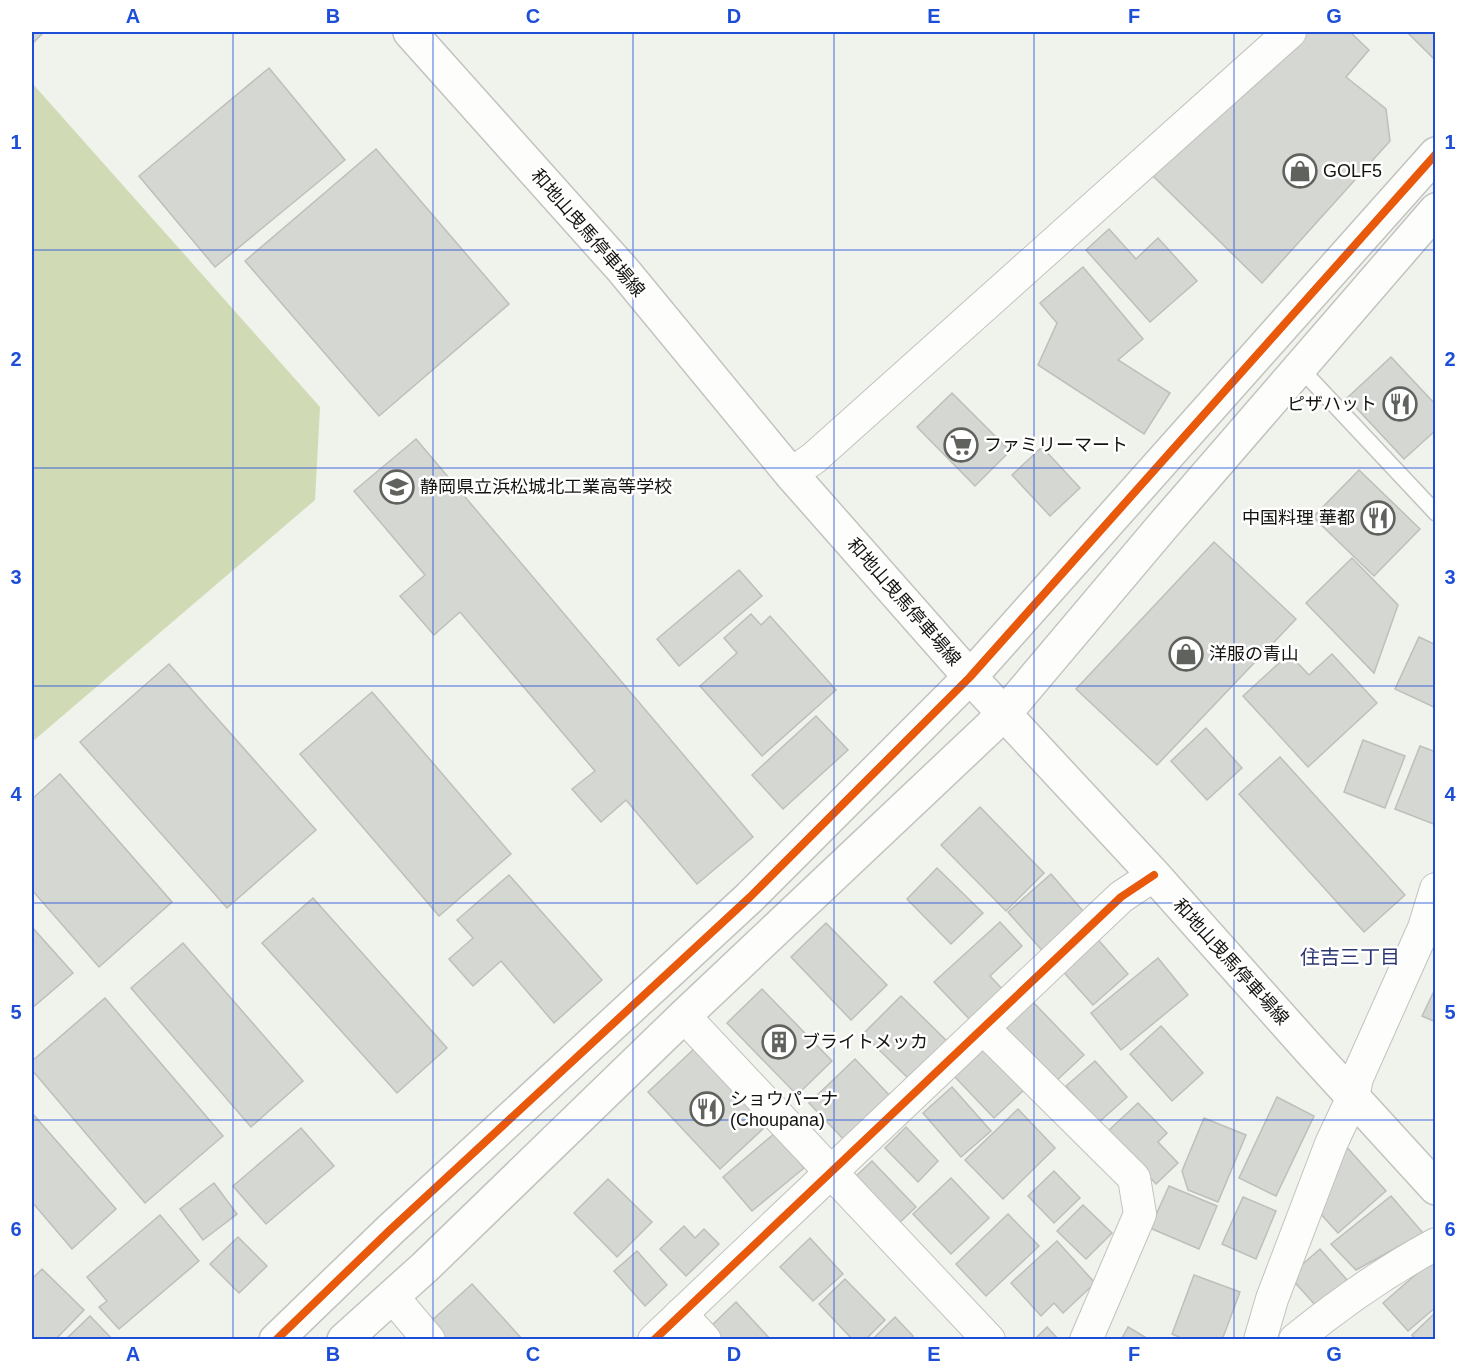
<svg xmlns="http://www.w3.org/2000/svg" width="1467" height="1371" viewBox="0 0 1467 1371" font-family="Arial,'Noto Sans JP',sans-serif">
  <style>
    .green { fill: #d0dbb5 }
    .building { fill: #d5d7d2; stroke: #bebfbb; stroke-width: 1.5 }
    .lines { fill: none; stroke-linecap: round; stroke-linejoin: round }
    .lane-casing { stroke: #c1c3be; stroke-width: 18 }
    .street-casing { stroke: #c1c3be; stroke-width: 34 }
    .secondary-casing { stroke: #c1c3be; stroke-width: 36 }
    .lane { stroke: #fdfdfc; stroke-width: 15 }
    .street { stroke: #fdfdfc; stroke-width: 32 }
    .secondary { stroke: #fdfdfc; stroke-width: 33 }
    .cycleway-casing { stroke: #fff; stroke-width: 11 }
    .cycleway { stroke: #e8590c; stroke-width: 8 }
    .grid { fill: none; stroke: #1d4ed8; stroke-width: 1.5; stroke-opacity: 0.55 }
    .labels { text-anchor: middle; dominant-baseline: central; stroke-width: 5; stroke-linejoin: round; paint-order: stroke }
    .poi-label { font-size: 18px; fill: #131410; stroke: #fff; text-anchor: start }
    .street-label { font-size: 18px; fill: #131410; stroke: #fff }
    .neighbourhood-label { font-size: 20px; fill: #2b3670; stroke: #fff }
    .neatline { fill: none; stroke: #1d4ed8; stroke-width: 2 }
    .grid-label { font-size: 20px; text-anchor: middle; font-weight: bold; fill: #1d4ed8 }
  </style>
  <rect width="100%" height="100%" fill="#f0f2ec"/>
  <path class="green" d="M32,83L320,407L315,500L32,742Z"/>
  <g class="building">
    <path d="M32,32H44L32,44Z"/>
    <path d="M1307,32H1350L1369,50L1346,77L1386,109L1390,141L1262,283L1152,175Z"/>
    <path d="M1407,32H1436V61Z"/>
    <path d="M269,68L345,160L215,267L139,176Z"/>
    <path d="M376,149L509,304L379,416L245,261Z"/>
    <path d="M1109,229L1136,259L1158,238L1197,281L1150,322L1086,250Z"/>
    <path d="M1083,267L1143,339L1118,360L1170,393L1144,434L1038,365L1057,323L1040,303Z"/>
    <path d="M1391,357L1436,405V430L1404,459L1347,398Z"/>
    <path d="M952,393L1010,451L975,486L917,427Z"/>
    <path d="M416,439L753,837L697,884L626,800L601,822L572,789L595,771L460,612L434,635L400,596L425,575L354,491Z"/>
    <path d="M1042,447L1080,488L1050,516L1012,475Z"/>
    <path d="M1359,470L1420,529L1374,576L1313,517Z"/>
    <path d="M1214,542L1296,619L1157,765L1076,689Z"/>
    <path d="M1352,558L1398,605L1374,673L1306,603Z"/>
    <path d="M739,570L762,596L679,666L657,639Z"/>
    <path d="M751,614L761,625L770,616L836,690L762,756L700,686L737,653L724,638Z"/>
    <path d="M1419,637L1436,645V708L1395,689Z"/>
    <path d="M1289,654L1309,675L1332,654L1377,703L1308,767L1243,696Z"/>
    <path d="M169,664L316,830L227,908L80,742Z"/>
    <path d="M372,692L511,854L439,916L300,754Z"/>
    <path d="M816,716L848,750L783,809L752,775Z"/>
    <path d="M1206,728L1242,768L1207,800L1171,761Z"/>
    <path d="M1363,740L1405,756L1385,808L1344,792Z"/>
    <path d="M1420,746L1436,752V825L1395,809Z"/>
    <path d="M1280,757L1405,895L1364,932L1239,794Z"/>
    <path d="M60,774L172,902L99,967L32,890V799Z"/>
    <path d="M980,807L1044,873L1006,911L941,845Z"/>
    <path d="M937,868L983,913L951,944L907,899Z"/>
    <path d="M1051,874L1089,918L1047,956L1008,912Z"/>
    <path d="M509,875L602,980L554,1023L501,961L473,986L449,959L473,938L457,920Z"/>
    <path d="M313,898L447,1048L397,1093L262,943Z"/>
    <path d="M1000,922L1022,946L990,976L1006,993L973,1023L934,982Z"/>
    <path d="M826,923L887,985L851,1020L791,957Z"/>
    <path d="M32,927L73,973L32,1008Z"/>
    <path d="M1094,935L1128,974L1093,1005L1059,967Z"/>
    <path d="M183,943L303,1081L251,1127L131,988Z"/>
    <path d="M1158,958L1188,995L1121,1050L1091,1013Z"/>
    <path d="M1436,987V1022L1422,1016Z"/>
    <path d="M762,989L832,1061L797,1095L727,1023Z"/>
    <path d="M901,996L952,1046L914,1084L863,1034Z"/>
    <path d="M105,998L223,1136L145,1203L32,1070V1061Z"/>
    <path d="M1033,1002L1084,1055L1055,1082L1004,1030Z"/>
    <path d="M1161,1026L1203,1073L1172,1101L1130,1054Z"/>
    <path d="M985,1046L1026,1088L994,1118L954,1076Z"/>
    <path d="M694,1049L766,1126L720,1169L648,1092Z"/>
    <path d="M855,1059L893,1099L847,1143L809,1103Z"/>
    <path d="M1095,1061L1127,1097L1098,1123L1066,1086Z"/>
    <path d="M952,1087L991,1131L961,1157L923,1113Z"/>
    <path d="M1277,1097L1314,1116L1276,1196L1239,1178Z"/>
    <path d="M1138,1103L1167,1133L1158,1142L1178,1163L1156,1184L1107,1132Z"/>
    <path d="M1018,1109L1055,1148L1003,1199L965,1160Z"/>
    <path d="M32,1113L116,1209L72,1249L32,1202Z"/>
    <path d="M1204,1118L1246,1135L1218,1202L1188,1190L1182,1171Z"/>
    <path d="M906,1127L938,1161L918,1182L885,1148Z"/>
    <path d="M301,1128L334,1166L266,1224L233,1186Z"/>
    <path d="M775,1133L804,1168L752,1211L723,1177Z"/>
    <path d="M1343,1143L1386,1191L1338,1233L1318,1211Z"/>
    <path d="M872,1161L916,1207L899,1223L855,1177Z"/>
    <path d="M1054,1171L1080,1198L1054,1223L1028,1196Z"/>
    <path d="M951,1178L989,1218L951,1254L913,1214Z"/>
    <path d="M608,1179L652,1222L617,1257L574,1213Z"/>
    <path d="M214,1183L237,1214L203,1240L180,1209Z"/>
    <path d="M1169,1186L1217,1206L1199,1249L1150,1228Z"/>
    <path d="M1391,1196L1423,1233L1356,1270L1331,1244Z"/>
    <path d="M1243,1197L1276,1211L1256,1259L1222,1244Z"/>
    <path d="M1083,1205L1112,1233L1086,1259L1057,1231Z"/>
    <path d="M1008,1214L1039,1246L986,1296L956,1264Z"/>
    <path d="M160,1215L199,1261L119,1329L99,1307L107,1301L87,1277Z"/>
    <path d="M684,1226L695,1238L704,1229L719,1244L686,1276L660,1249Z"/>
    <path d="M238,1237L267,1266L239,1293L210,1264Z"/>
    <path d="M810,1238L843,1274L813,1301L780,1267Z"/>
    <path d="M1057,1241L1095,1283L1063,1313L1054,1303L1041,1316L1011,1283Z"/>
    <path d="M1320,1249L1347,1280L1317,1307L1289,1276Z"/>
    <path d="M637,1251L667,1285L645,1306L614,1271Z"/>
    <path d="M1436,1257V1307L1408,1331L1383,1303Z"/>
    <path d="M42,1269L84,1310L55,1340H32V1279Z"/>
    <path d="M1194,1275L1240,1292L1222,1340H1186L1172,1334Z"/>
    <path d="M845,1279L885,1320L865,1340H853L819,1304Z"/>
    <path d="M472,1284L523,1340H444L429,1323Z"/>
    <path d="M736,1302L771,1340H721L710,1327Z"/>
    <path d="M1436,1312V1340H1416L1412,1335Z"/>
    <path d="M90,1316L113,1340H65Z"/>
    <path d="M895,1317L913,1336L909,1340H872Z"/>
    <path d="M1047,1327L1059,1340H1034Z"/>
    <path d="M1128,1327L1150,1340H1121Z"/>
  </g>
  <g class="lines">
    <defs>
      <path id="lane" d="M1300,368L1436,513"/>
      <g id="street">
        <path d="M791,474L814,458L1290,32"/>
        <path d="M684,1016L989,1340"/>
        <path d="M983,1028L1134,1178L1140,1214L1086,1340"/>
        <path d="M392,1296L429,1340"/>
        <path d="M681,1314L705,1340"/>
        <path d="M654,1340L1121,897L1154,875"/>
        <path d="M1260,1340L1272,1299L1331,1144L1353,1097L1357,1078L1424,928L1436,889"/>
        <path d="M1295,1340C1339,1304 1386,1271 1436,1244"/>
      </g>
      <g id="secondary">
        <path d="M410,32L623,270L791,474L970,677L1154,875L1309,1049L1436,1188"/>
        <path d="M276,1340L390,1230L750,897L970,677L1436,154"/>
        <path d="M344,1340L425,1267L684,1016L1005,713L1161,528L1436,210"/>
      </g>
    </defs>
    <use href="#lane" class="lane-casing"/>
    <use href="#street" class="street-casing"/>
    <use href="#secondary" class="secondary-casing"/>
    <use href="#lane" class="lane"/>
    <use href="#street" class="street"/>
    <use href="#secondary" class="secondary"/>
    <defs>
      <g id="cycleway">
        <path d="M276,1340L390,1230L750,897L970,677L1436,154"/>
        <path d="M654,1340L1121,897L1154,875"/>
      </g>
    </defs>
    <use href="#cycleway" class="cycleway-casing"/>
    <use href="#cycleway" class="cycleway"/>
  </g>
  <path class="grid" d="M233,32V1340M433,32V1340M633,32V1340M834,32V1340M1034,32V1340M1234,32V1340M32,250H1436M32,468H1436M32,686H1436M32,903H1436M32,1120H1436"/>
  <defs>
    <symbol id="shop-ring" viewBox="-11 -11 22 22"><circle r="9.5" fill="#fff" stroke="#60625d" stroke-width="1.5"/><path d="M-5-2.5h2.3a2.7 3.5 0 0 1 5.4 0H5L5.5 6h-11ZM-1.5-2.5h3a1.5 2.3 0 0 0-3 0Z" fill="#60625d"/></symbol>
    <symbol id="restaurant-ring" viewBox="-11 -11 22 22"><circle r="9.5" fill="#fff" stroke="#60625d" stroke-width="1.5"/><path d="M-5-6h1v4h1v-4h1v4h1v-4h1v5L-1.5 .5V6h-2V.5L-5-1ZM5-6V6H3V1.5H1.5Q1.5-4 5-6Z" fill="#60625d"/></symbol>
    <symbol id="supermarket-ring" viewBox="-11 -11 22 22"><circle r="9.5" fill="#fff" stroke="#60625d" stroke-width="1.5"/><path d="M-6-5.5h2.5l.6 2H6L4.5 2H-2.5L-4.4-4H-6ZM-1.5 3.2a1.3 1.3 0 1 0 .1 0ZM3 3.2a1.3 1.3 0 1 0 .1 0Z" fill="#60625d"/></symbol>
    <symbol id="school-ring" viewBox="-11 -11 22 22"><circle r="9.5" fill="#fff" stroke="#60625d" stroke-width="1.5"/><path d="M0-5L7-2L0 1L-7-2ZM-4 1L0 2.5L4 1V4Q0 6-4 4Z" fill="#60625d"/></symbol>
    <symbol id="building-ring" viewBox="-11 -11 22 22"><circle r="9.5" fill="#fff" stroke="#60625d" stroke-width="1.5"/><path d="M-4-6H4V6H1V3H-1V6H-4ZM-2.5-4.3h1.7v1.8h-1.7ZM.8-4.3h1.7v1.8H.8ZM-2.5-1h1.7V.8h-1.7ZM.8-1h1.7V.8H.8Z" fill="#60625d"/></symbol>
  </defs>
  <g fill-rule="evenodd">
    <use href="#shop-ring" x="1281" y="152" width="38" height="38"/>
    <use href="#restaurant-ring" x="1381" y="385" width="38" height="38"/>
    <use href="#supermarket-ring" x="942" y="426" width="38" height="38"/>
    <use href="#school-ring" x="378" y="468" width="38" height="38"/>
    <use href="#restaurant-ring" x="1359" y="499" width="38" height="38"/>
    <use href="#shop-ring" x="1167" y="635" width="38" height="38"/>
    <use href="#building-ring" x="760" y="1023" width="38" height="38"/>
    <use href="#restaurant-ring" x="688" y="1090" width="38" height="38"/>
  </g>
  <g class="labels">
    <g class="poi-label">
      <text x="1323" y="171">GOLF5</text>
      <text x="1377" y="404" text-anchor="end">ピザハット</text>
      <text x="984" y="445">ファミリーマート</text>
      <text x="420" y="487">静岡県立浜松城北工業高等学校</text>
      <text x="1355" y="518" text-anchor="end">中国料理 華都</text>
      <text x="1209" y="654">洋服の青山</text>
      <text x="802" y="1042">ブライトメッカ</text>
      <text x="730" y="1099">ショウパーナ<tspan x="730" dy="21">(Choupana)</tspan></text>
    </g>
    <g class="street-label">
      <text transform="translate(588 233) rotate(49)">和地山曳馬停車場線</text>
      <text transform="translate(904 602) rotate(49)">和地山曳馬停車場線</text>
      <text transform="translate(1231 962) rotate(48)">和地山曳馬停車場線</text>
    </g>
    <g class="neighbourhood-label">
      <text x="1350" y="957">住吉三丁目</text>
    </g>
  </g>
  <rect width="1467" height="1371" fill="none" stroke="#ffffff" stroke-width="66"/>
  <rect x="33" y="33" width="1401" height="1305" class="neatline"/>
  <g class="grid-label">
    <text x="133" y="23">A</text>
    <text x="333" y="23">B</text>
    <text x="533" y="23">C</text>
    <text x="734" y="23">D</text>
    <text x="934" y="23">E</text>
    <text x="1134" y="23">F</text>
    <text x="1334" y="23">G</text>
    <text x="16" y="149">1</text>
    <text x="1450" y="149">1</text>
    <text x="16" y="366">2</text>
    <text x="1450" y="366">2</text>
    <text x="16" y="584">3</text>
    <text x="1450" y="584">3</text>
    <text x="16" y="801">4</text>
    <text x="1450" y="801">4</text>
    <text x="16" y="1019">5</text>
    <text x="1450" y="1019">5</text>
    <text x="16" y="1236">6</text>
    <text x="1450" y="1236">6</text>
    <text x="133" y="1361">A</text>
    <text x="333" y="1361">B</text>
    <text x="533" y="1361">C</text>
    <text x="734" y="1361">D</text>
    <text x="934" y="1361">E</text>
    <text x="1134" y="1361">F</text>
    <text x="1334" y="1361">G</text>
  </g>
</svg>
